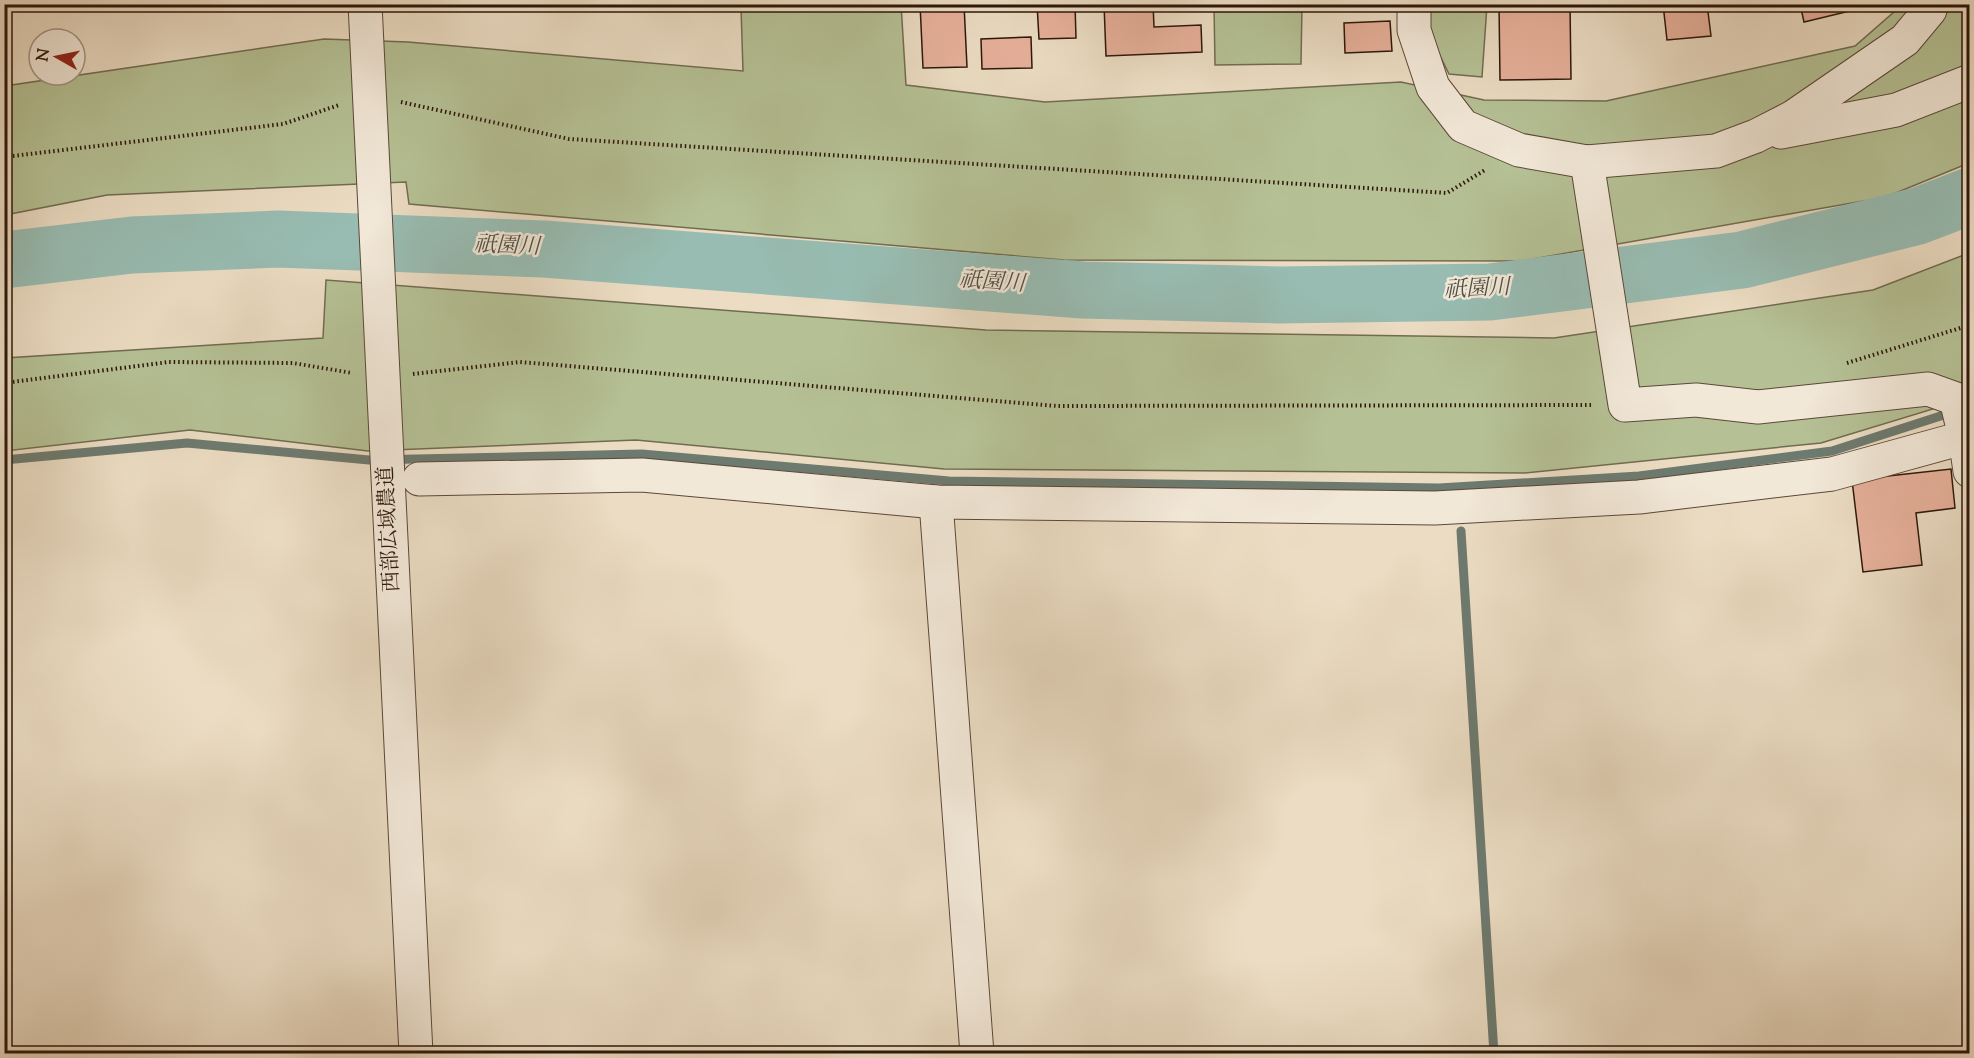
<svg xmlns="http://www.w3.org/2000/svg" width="1974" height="1058" viewBox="0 0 1974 1058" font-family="'Sorts Mill Goudy','Noto Serif JP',serif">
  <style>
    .green { fill: #b5c195; stroke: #716c50; stroke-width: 1.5 }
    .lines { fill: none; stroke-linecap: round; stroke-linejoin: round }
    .stream { stroke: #6d7a6f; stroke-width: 9 }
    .river { stroke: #98bcb2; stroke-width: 57 }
    .building { fill: #e6b09a; stroke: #2d170a; stroke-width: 1.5 }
    .minor-casing { stroke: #5c4838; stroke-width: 35 }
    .tertiary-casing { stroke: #5c4838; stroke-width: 35 }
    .path { stroke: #2d170a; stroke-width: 4; stroke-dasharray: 1.5 3; stroke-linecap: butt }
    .minor { stroke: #f2e8d8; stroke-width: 33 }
    .tertiary { stroke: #f2e8d8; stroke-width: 33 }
    .labels { text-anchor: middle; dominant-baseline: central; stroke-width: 5; stroke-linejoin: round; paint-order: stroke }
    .street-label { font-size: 21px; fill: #2d170a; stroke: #f2e8d8 }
    .water-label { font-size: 22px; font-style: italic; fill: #525145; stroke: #f2e8d8 }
  </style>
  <rect width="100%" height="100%" fill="#ebdcc3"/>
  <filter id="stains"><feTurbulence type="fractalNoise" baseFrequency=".00333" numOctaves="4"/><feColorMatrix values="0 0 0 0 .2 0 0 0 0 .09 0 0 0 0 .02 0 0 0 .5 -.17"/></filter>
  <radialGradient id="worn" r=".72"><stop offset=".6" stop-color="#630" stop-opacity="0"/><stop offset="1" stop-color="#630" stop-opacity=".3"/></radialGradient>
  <g class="green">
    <path d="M787,4H901L906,85L1045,102L1401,82L1484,100L1606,101L1855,46L1902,5H1969V163L1886,197L1521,261L1064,260L409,204L406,182L107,195L5,215V86L324,39L408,42L743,71L741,8Z"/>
    <path d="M1214,5H1302L1301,64L1215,65Z"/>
    <path d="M1429,5H1487L1482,77L1449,74L1428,31Z"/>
    <path d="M1969,253V398L1821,443L1525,473L944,469L636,440L368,451L190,430L5,451V358L323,338L326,280L986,330L1554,338L1873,290Z"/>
  </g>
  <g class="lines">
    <g class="stream">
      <path d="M4,460L187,443L369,460L642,454L949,481L1439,488L1639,476L1832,451L1953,412"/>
      <path d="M1461,531L1494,1054"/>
    </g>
    <path class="river" d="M4,260L132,245L278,239L544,249L1083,290L1280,295L1490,292L1742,260L1918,216L1970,196"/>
  </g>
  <g class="building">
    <path d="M920,4H964L967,67L923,68Z"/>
    <path d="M1037,4H1075L1076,38L1039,39Z"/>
    <path d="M1104,4H1153L1154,27L1201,25L1202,52L1106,56Z"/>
    <path d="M1499,4H1570L1571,79L1500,80Z"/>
    <path d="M1663,4H1707L1711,36L1667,40Z"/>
    <path d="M1800,4H1849L1850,11L1804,22Z"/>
    <path d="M1390,21L1392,51L1345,53L1344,23Z"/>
    <path d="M1031,37L1032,68L982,69L981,39Z"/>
    <path d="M1951,469L1955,508L1916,513L1922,565L1863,572L1852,480Z"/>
  </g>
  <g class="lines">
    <defs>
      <g id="minor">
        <path d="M1414,4V30L1433,87L1463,126L1519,150L1587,162L1716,151L1756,136L1793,117L1905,40L1930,10L1931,4"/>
        <path d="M1781,132L1896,110L1970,81"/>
        <path d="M1587,162L1625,405L1696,400L1758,407L1928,389L1956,399L1965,437L1970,471"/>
        <path d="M419,479L642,475L936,502L1435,508L1639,497L1832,474L1970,436"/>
        <path d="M936,502L977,1054"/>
      </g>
      <path id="tertiary" d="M365,4L416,1054"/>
    </defs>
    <use href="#minor" class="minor-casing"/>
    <use href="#tertiary" class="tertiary-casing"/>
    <g class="path">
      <path d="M401,102L569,139L1447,193L1485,170"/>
      <path d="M4,157L283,124L339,105"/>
      <path d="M1847,363L1970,325"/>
      <path d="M413,374L520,362L1057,406L1594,405"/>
      <path d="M4,383L169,362L293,363L352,373"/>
    </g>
    <use href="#minor" class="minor"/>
    <use href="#tertiary" class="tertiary"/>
  </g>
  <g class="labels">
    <g class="street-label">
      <text transform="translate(390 529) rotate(-93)">西部広域農道</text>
    </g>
    <g class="water-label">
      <text transform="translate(507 247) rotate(2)">祇園川</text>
      <text transform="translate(992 283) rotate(4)">祇園川</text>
      <text transform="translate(1477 290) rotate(-3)">祇園川</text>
    </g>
  </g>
  <rect width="1974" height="1058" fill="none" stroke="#ebdcc3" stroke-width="24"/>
  <rect x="6" y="6" width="1962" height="1046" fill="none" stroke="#2d170a" stroke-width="3"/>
  <rect x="12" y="12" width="1950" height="1034" fill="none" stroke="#2d170a" stroke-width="1.5"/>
  <g transform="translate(57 57) rotate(279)"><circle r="28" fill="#f2e8d8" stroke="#a39486" stroke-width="1.5"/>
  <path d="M0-4.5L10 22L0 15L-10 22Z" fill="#8f2418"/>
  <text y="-9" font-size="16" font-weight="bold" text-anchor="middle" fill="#2d170a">N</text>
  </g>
  <rect width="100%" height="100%" filter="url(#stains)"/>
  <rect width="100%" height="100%" fill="url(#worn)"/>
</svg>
